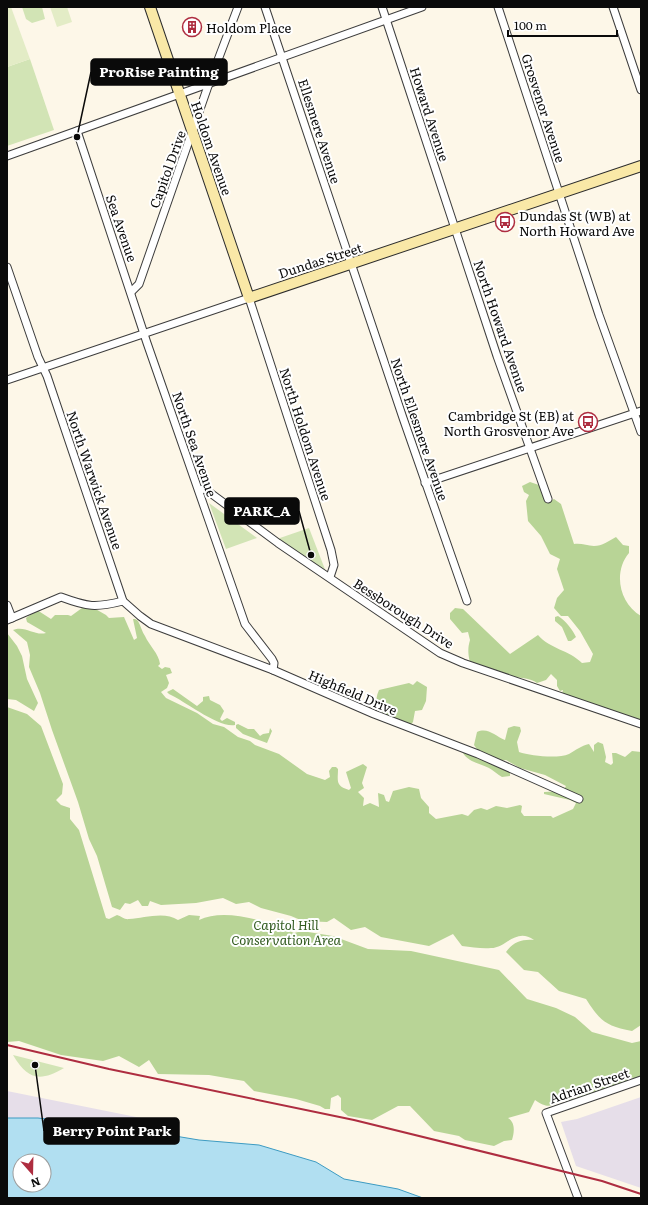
<svg xmlns="http://www.w3.org/2000/svg" width="648" height="1205" viewBox="0 0 648 1205" font-family="Literata,serif">
  <style>
    .industrial { fill: #e6dee9; fill-rule: evenodd }
    .green { fill: #d2e4b5 }
    .forest { fill: #b8d496 }
    .pitch { fill: #e3ecc6 }
    .water { fill: #b1dff1; stroke: #3d9bc2; fill-rule: evenodd }
    .lines { fill: none; stroke-linecap: round; stroke-linejoin: round }
    .street-casing { stroke: #3d3d3d; stroke-width: 9 }
    .secondary-casing { stroke: #2c2c2c; stroke-width: 12 }
    .street { stroke: #fff; stroke-width: 7 }
    .secondary { stroke: #f9e8a7; stroke-width: 10 }
    .rail { stroke: #ae2d40; stroke-width: 2 }
    .labels { text-anchor: middle; dominant-baseline: central; stroke-width: 4; stroke-linejoin: round; paint-order: stroke }
    .poi-label { font-size: 13px; fill: #0a0a0a; stroke: #fff; text-anchor: start }
    .street-label { font-size: 13px; fill: #0a0a0a; stroke: #fff }
    .park-label { font-size: 13px; font-style: italic; fill: #325b20; stroke: #fff }
    .leader { fill: none; stroke: #0a0a0a; stroke-width: 1.5 }
    .callout-dot { fill: #0a0a0a; stroke: #fff; stroke-width: 1.5 }
    .callout { fill: #0a0a0a; stroke: #0a0a0a; stroke-width: 1.5 }
    .callout-label { font-size: 14px; text-anchor: middle; font-weight: bold; fill: #fff }
  </style>
  <rect width="100%" height="100%" fill="#fdf7e8"/>
  <g class="industrial">
    <path d="M7,1091L176,1125L158,1198H7ZM20,1161H44V1185H20Z"/>
    <path d="M641,1097V1188L576,1166L561,1122L577,1119Z"/>
  </g>
  <g class="green">
    <path d="M22,7H42L45,19L32,23L26,19Z"/>
    <path d="M30,59L54,130L7,146V67Z"/>
    <path d="M209,503L257,538L226,549Z"/>
    <path d="M309,528L326,572L277,539Z"/>
    <path d="M13,1055L64,1068C40,1082 28,1080 13,1055Z"/>
  </g>
  <g class="forest">
    <path d="M530,482L539,485L544,498L548,502L554,499L561,504L574,544C582,543 587,546 594,546C602,546 609,541 616,537L623,545L629,546V553C613,572 619,603 641,616V720L630,716C620,720 618,718 612,710L601,712L562,694L563,690L560,691L557,686V680L551,674L546,680L537,683C520,671 473,684 469,658C468,651 468,647 470,640L468,632L462,633L450,619V613L455,608L463,609L510,654L538,635C550,649 569,650 582,663L590,662L593,654L580,631L568,616H561L554,608L557,598L564,590L557,569L560,559L550,554L541,536L528,521L526,501L529,495L524,492L522,486Z"/>
    <path d="M92,607L106,615L109,618L124,617L134,640L137,638L133,619C135,619 136,619 138,621C141,626 142,632 145,636C149,645 159,654 160,664L158,666L162,669L165,667L170,668L172,673L166,675L169,683L167,688L161,692L166,698L197,713L213,724L224,727L238,737L250,741L255,745L279,754L307,774L325,780L330,777L329,771L332,767H336L338,769C338,781 335,786 349,790L351,788L346,772L363,764L367,767L362,783L364,788L358,792L364,798L363,806L370,803L379,807L378,793L384,795L386,801L389,802L393,791L409,787L419,789L421,798L429,807V813L436,819L462,814L468,816L474,810L481,808L487,810L496,806L507,808L520,805L522,806L521,812L524,816H551L553,818L573,809L576,803L570,800L544,794V792L563,791L566,786L545,775L520,768L506,760C494,762 480,755 474,745L477,732C488,727 495,736 505,740L508,728L514,726L520,727L521,731L517,742L519,752C531,756 558,759 569,754C576,750 581,746 589,744L594,752V745L598,742L603,744L606,757L605,762L611,765L613,763L612,753H616L625,757L632,751L641,752V1025L632,1031C606,1026 600,1021 586,999L559,991L538,972L524,970L506,952C513,942 522,939 534,940C516,927 506,948 491,948C482,949 472,947 462,946L453,934L429,946L381,937L365,927L351,930L334,918L327,922L303,921L291,916L261,908L249,902L236,904L223,898L196,903L161,905L150,901L148,906H142L138,900L130,904L125,903L120,910L112,907L97,856L89,839L78,802L52,730L40,693L29,667L30,655L27,642L13,630C25,625 34,636 46,633L27,622L26,618L37,610L51,619L55,615H68L71,616L82,608Z"/>
    <path d="M558,616C566,621 572,629 576,637L571,641H568L562,627L555,621V617Z"/>
    <path d="M7,633L17,646L22,656L27,679L38,703L34,711L16,700L7,699Z"/>
    <path d="M417,681L427,687L426,701L422,710L415,711L413,722L407,729C390,719 369,713 379,690L409,683L413,685Z"/>
    <path d="M173,689L197,706L203,701V697L209,696L210,700L220,705L224,711L220,719L222,721L227,718L235,722V725C218,728 185,701 169,694L167,692Z"/>
    <path d="M7,707L27,714L41,726L63,784L62,794L56,800L61,805L70,808V819L79,830L106,918L109,919L117,915C121,916 125,920 129,919C144,918 165,911 178,920L189,915L200,916L199,920C225,907 270,922 294,933L302,931L333,936L368,949L411,951L499,970L527,999L556,1008L575,1017L592,1032L632,1043L641,1041V1080L630,1077L624,1088L606,1093L597,1091L578,1098L574,1095L573,1100C553,1100 553,1113 535,1100L529,1112L508,1118C516,1123 514,1133 512,1140L504,1141L494,1146L465,1140L459,1136L434,1131L410,1106H398L372,1120L348,1116L341,1110V1098L338,1095L331,1098L330,1109H325L320,1106L296,1099L254,1091L244,1081L209,1075L158,1074L149,1060L139,1067L119,1056L103,1061L61,1055L19,1041L7,1042Z"/>
    <path d="M238,724L248,729H254L260,736L263,734L269,733L270,728L272,731L267,743L243,734L236,728V725Z"/>
    <path d="M466,752L510,772V776L502,777C498,775 493,770 489,768C481,764 468,762 463,753Z"/>
  </g>
  <g class="pitch">
    <path d="M7,7H11L30,59L7,67Z"/>
    <path d="M50,7H67L72,22L57,27Z"/>
  </g>
  <path class="water" d="M7,1118H38L72,1122L85,1126L145,1131L199,1140L259,1145L316,1162L344,1179L398,1189L423,1198H7ZM20,1161H44V1185H20Z"/>
  <g class="lines">
    <defs>
      <g id="street">
        <path d="M265,7L403,418L467,601"/>
        <path d="M382,7L497,356L548,499"/>
        <path d="M498,7L599,315L641,432"/>
        <path d="M613,7L641,90"/>
        <path d="M77,131L147,343L245,624L272,659L274,663L273,670"/>
        <path d="M7,156L422,7"/>
        <path d="M7,267L38,357L47,376L123,601L140,616L151,624L273,670L374,714L478,754L579,799"/>
        <path d="M131,292L139,284L207,89L238,7"/>
        <path d="M7,380L249,298L331,550L334,565L330,577"/>
        <path d="M425,483L641,411"/>
        <path d="M199,490L205,489L278,543L440,653L463,663L641,724"/>
        <path d="M7,605L12,618"/>
        <path d="M7,620L61,597C88,607 95,608 123,601"/>
        <path d="M578,1198L546,1113L641,1080"/>
      </g>
      <path id="secondary" d="M150,7L249,298L641,166"/>
    </defs>
    <use href="#street" class="street-casing"/>
    <use href="#secondary" class="secondary-casing"/>
    <use href="#street" class="street"/>
    <use href="#secondary" class="secondary"/>
    <path class="rail" d="M7,1045L109,1069L354,1120L602,1181L641,1194"/>
  </g>
  <defs>
    <symbol id="building-ring" viewBox="-11 -11 22 22"><circle r="9.5" fill="#fff" stroke="#ae2d40" stroke-width="1.5"/><path d="M-4-6H4V6H1V3H-1V6H-4ZM-2.5-4.3h1.7v1.8h-1.7ZM.8-4.3h1.7v1.8H.8ZM-2.5-1h1.7V.8h-1.7ZM.8-1h1.7V.8H.8Z" fill="#ae2d40"/></symbol>
    <symbol id="bus-ring" viewBox="-11 -11 22 22"><circle r="9.5" fill="#fff" stroke="#ae2d40" stroke-width="1.5"/><path d="M-5-6H5V4H4V6H2V4H-2V6H-4V4H-5ZM-3.5-4V0h7V-4ZM-3.5 1.2v1.5H-2V1.2ZM2 1.2v1.5H3.5V1.2Z" fill="#ae2d40"/></symbol>
  </defs>
  <g fill-rule="evenodd">
    <use href="#building-ring" x="181" y="16" width="22" height="22"/>
    <use href="#bus-ring" x="494" y="211" width="22" height="22"/>
    <use href="#bus-ring" x="577" y="411" width="22" height="22"/>
  </g>
  <g class="labels">
    <g class="poi-label">
      <text x="206" y="27">Holdom Place</text>
      <text x="519" y="215">Dundas St (WB) at<tspan x="519" dy="15">North Howard Ave</tspan></text>
      <text x="574" y="415" text-anchor="end">Cambridge St (EB) at<tspan x="574" dy="15">North Grosvenor Ave</tspan></text>
    </g>
    <g class="street-label">
      <text transform="translate(544 108) rotate(72)">Grosvenor Avenue</text>
      <text transform="translate(430 114) rotate(72)">Howard Avenue</text>
      <text transform="translate(320 131) rotate(72)">Ellesmere Avenue</text>
      <text transform="translate(212 148) rotate(71)">Holdom Avenue</text>
      <text transform="translate(167 169) rotate(-70)">Capitol Drive</text>
      <text transform="translate(122 228) rotate(71)">Sea Avenue</text>
      <text transform="translate(320 260) rotate(-18)">Dundas Street</text>
      <text transform="translate(501 326) rotate(71)">North Howard Avenue</text>
      <text transform="translate(420 429) rotate(71)">North Ellesmere Avenue</text>
      <text transform="translate(306 434) rotate(72)">North Holdom Avenue</text>
      <text transform="translate(195 444) rotate(71)">North Sea Avenue</text>
      <text transform="translate(95 480) rotate(71)">North Warwick Avenue</text>
      <text transform="translate(404 613) rotate(33)">Bessborough Drive</text>
      <text transform="translate(353 692) rotate(23)">Highfield Drive</text>
      <text transform="translate(589 1085) rotate(-19)">Adrian Street</text>
    </g>
    <g class="park-label">
      <text x="286" y="924">Capitol Hill<tspan x="286" dy="15">Conservation Area</tspan></text>
    </g>
  </g>
  <path class="leader" d="M77 137L91 72M311 555L299 511M35 1065L44 1131"/>
  <g class="callout-dot">
    <circle cx="77" cy="137" r="4"/>
    <circle cx="311" cy="555" r="4"/>
    <circle cx="35" cy="1065" r="4"/>
  </g>
  <g class="callout">
    <rect x="91" y="59" width="136" height="26" rx="4"/>
    <rect x="225" y="498" width="74" height="26" rx="4"/>
    <rect x="44" y="1118" width="135" height="26" rx="4"/>
  </g>
  <g class="callout-label">
    <text x="159" y="77">ProRise Painting</text>
    <text x="262" y="516">PARK_A</text>
    <text x="112" y="1136">Berry Point Park</text>
  </g>
  <rect width="648" height="1205" fill="none" stroke="#0a0a0a" stroke-width="16"/>
  <g transform="translate(32 1173) rotate(160)"><circle r="19" fill="#ffffff" stroke="#9d9d9d"/>
  <path d="M0-3L7 15L0 10L-7 15Z" fill="#ae2d40"/>
  <text y="-6" font-size="11" font-weight="bold" text-anchor="middle" fill="#0a0a0a">N</text>
  </g>
  <path d="M508 30v6h109v-6" fill="none" stroke="#0a0a0a" stroke-width="2"/>
  <text x="514" y="30" font-size="12" fill="#0a0a0a" stroke="#ffffff" stroke-width="3" paint-order="stroke">100 m</text>
</svg>
